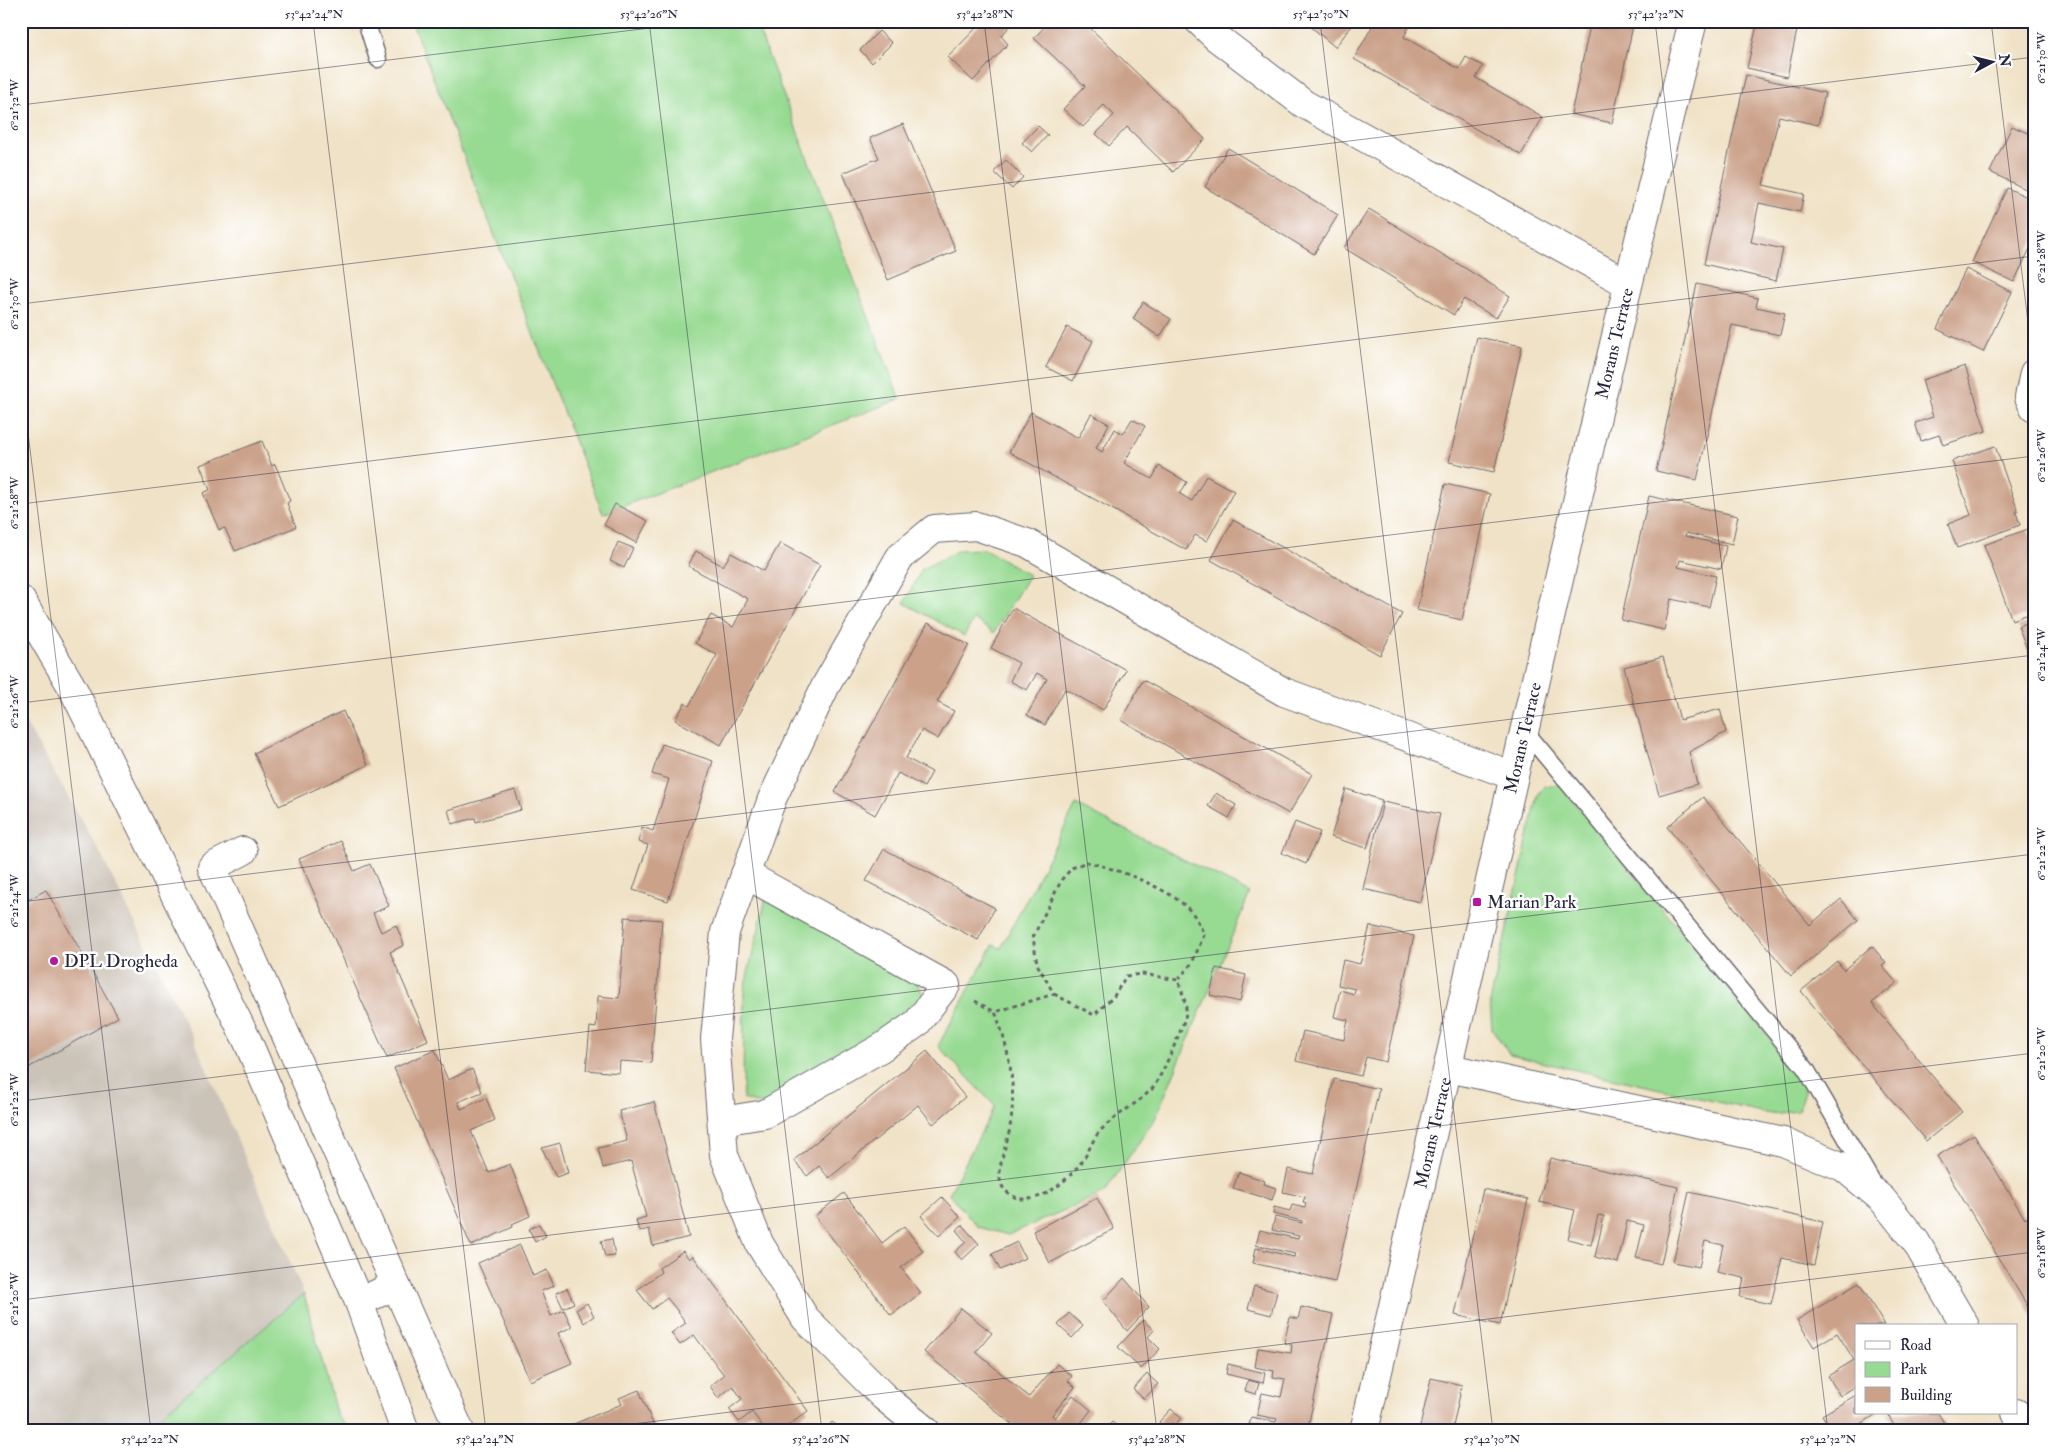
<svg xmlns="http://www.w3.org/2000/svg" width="2055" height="1452" viewBox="0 0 2055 1452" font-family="'IM FELL Double Pica',serif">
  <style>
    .industrial { fill: #cbc3b8 }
    .green { fill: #97da92; stroke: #5c7e66 }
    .building { fill: #cba189 }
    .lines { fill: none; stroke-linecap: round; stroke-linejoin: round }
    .lane-casing { stroke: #6a656c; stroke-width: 19 }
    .street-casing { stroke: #6a656c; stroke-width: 30 }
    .secondary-casing { stroke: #6a656c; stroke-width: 30 }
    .path { stroke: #6a656c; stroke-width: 3; stroke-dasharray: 4 4; stroke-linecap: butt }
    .lane { stroke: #fff; stroke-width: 16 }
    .street { stroke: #fff; stroke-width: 28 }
    .secondary { stroke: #fff; stroke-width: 28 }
    .ticks { fill: none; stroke: #22223b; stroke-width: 1; stroke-opacity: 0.45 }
    .poi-dot { fill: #b5179e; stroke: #fff; stroke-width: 2 }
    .labels { text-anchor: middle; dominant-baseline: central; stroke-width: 5; stroke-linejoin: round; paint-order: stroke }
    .street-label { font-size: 18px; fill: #22223b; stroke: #fff }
    .poi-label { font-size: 18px; fill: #22223b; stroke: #fff; text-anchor: start }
    .neatline { fill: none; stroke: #22223b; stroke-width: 2 }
    .ticks-label { font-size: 12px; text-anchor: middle; fill: #22223b }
  </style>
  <rect width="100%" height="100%" fill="#fff"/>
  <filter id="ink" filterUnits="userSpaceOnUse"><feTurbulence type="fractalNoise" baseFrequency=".02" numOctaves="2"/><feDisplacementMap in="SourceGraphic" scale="10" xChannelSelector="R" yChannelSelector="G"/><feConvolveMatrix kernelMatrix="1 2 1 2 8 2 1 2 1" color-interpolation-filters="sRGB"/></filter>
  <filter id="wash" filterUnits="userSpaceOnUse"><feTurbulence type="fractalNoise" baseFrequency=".0096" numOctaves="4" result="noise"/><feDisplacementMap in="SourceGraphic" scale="20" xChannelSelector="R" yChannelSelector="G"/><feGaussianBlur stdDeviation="1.12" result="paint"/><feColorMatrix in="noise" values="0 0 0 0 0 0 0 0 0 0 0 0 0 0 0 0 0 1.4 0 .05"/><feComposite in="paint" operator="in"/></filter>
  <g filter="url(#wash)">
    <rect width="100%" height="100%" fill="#f0e2c6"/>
    <path class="industrial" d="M21,715L98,849L196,1044L304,1294L143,1431H21Z"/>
    <g class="green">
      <path d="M411,21H755L900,399L603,514Z"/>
      <path d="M985,549L1029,575L994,633L974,619L964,636L904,603L922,569L959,550Z"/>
      <path d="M1559,784L1801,1076L1805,1093L1798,1111L1770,1114L1510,1055L1492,1029L1490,1002L1538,795L1544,786Z"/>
      <path d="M1076,805L1250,893L1155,1119L1104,1193L1008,1235L978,1227L949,1194L995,1106L938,1046L993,945L1001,948Z"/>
      <path d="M766,898L914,975L924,997L900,1025L763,1105L743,1099L744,990Z"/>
      <path d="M304,1294L337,1416L351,1431H143Z"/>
    </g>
    <g id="blocks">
      <g class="building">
        <path d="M983,21H1015L1001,36L1008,44L973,81L948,57Z"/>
        <path d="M1050,21H1083L1205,139L1173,172L1127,127L1109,146L1096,134L1114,115L1104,105L1083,127L1063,109L1085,86L1034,38Z"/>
        <path d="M1304,21H1356L1335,47Z"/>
        <path d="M1375,21H1412L1404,37L1459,69L1466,57L1483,66L1476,78L1543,117L1521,155L1354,59Z"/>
        <path d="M1591,21H1634L1612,123L1571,114Z"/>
        <path d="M1758,21H1799L1787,77L1747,68Z"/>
        <path d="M879,31L892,43L872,63L860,50Z"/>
        <path d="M1746,75L1825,93L1818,125L1779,116L1763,185L1804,194L1800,212L1759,203L1751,242L1783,249L1776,281L1704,264Z"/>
        <path d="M903,124L956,251L888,280L843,173L879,158L870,138Z"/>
        <path d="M1038,126L1048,135L1032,152L1022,143Z"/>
        <path d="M2012,126L2034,136V193L1990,172Z"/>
        <path d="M1228,148L1338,215L1314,254L1205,187Z"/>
        <path d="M1006,160L1023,177L1012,189L994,172Z"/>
        <path d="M2007,188L2034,200V240L2014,282L1972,262Z"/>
        <path d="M1369,209L1510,296L1496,318L1464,299L1454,315L1344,248Z"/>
        <path d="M1966,269L2012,292L1983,352L1937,329Z"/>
        <path d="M1697,284L1758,298L1756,307L1785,313L1780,335L1732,325L1697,480L1656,471Z"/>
        <path d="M1143,302L1171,319L1160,337L1133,319Z"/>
        <path d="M1067,327L1093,341L1073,381L1046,367Z"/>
        <path d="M1477,337L1522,346L1494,472L1449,462Z"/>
        <path d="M1965,366L1986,431L1943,445L1939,435L1921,441L1915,423L1933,417L1922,380Z"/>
        <path d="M1031,412L1078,438L1091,414L1109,424L1096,448L1102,452L1115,429L1123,434L1132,419L1145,426L1124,463L1152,479L1159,466L1187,482L1180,494L1192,501L1206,476L1234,491L1207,541L1195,535L1186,550L1009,452Z"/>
        <path d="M262,441L272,466L275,464L290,501L287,503L296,527L235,551L225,528L219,530L203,493L210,490L200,465Z"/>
        <path d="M1995,446L2018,511L2016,512L2020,525L1957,548L1948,524L1971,515L1952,461Z"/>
        <path d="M1445,484L1490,494L1462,620L1417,610Z"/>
        <path d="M1649,496L1738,516L1732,544L1686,533L1685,536L1726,546L1721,569L1680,560L1678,567L1716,576L1709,607L1671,599L1664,630L1621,620Z"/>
        <path d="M615,504L648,521L636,543L604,525Z"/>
        <path d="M1233,520L1402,614L1380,655L1211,560Z"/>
        <path d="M2028,529L2034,544V612L2012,620L1984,545Z"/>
        <path d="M618,542L633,548L624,568L610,561Z"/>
        <path d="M780,543L820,565L721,745L675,720L685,703L689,706L717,655L695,643L711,615L733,627L748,599L688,566L696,551L723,566L731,553L764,571Z"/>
        <path d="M1013,608L1126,670L1103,710L1065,689L1045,725L1027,715L1047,679L1037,673L1027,690L1010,681L1019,663L991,648Z"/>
        <path d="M2034,621V667L2018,626Z"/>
        <path d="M928,623L969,645L937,702L954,711L938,739L922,730L906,758L932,772L924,787L898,773L875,815L835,792Z"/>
        <path d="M1663,657L1680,720L1720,709L1726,732L1689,752L1697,784L1659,795L1624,667Z"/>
        <path d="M1143,680L1312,774L1289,814L1121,720Z"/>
        <path d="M343,711L368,765L279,806L254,753Z"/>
        <path d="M662,744L713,761L668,901L633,890L648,845L638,842L642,827L653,831L669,779L652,774Z"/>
        <path d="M1346,789L1382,800L1367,848L1331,837Z"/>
        <path d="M515,790L521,810L476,822L475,818L452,824L448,810Z"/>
        <path d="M1216,793L1236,805L1229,818L1208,806Z"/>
        <path d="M1703,797L1810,925L1841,899L1858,920L1791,976L1667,827Z"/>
        <path d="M1383,802L1440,814L1420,902L1363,889Z"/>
        <path d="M1295,822L1320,832L1306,864L1282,853Z"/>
        <path d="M341,841L354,871L370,864L389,906L373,913L381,932L396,925L404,945L390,952L428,1040L387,1058L299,859Z"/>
        <path d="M884,849L995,908L978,940L866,881Z"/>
        <path d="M46,890L118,1017L21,1072V904Z"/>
        <path d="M625,917L662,920L651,1063L620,1061L619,1073L586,1070L590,1027L596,1028L598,996L619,998Z"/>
        <path d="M1370,926L1414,936L1386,1062L1366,1057L1361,1076L1296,1061L1303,1031L1344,1040L1348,1020L1334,1017L1340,990L1354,994L1355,989L1338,985L1343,960L1360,964Z"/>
        <path d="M1872,946L1886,963L1882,966L1897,983L1872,1003L1962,1112L1926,1141L1801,991L1837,961L1844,970Z"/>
        <path d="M1216,968L1246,975L1240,1002L1210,995Z"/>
        <path d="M435,1050L448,1080L472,1069L482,1092L458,1102L461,1109L486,1098L495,1120L471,1131L489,1173L510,1164L530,1216L512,1224L513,1227L471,1246L394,1068Z"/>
        <path d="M927,1051L965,1097L933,1124L918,1105L829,1178L819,1166L807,1176L794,1160Z"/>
        <path d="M1334,1079L1379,1089L1335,1282L1253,1263L1256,1248L1294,1257L1295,1254L1256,1245L1260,1230L1298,1239L1299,1236L1272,1230L1275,1217L1302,1223V1221L1273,1214L1274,1207L1290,1211L1292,1205L1305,1208L1306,1203L1303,1202L1305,1197L1283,1192L1288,1169L1313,1174Z"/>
        <path d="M654,1102L689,1237L653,1246L649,1229L639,1232L636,1220L646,1217L631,1161L603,1168L598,1148L627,1141L619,1111Z"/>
        <path d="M1974,1134L2025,1219L2034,1213V1317L1937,1156Z"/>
        <path d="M560,1143L568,1173L556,1177L542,1148Z"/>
        <path d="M1550,1158L1678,1187L1661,1264L1636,1258L1644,1225L1627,1221L1618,1263L1595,1257L1604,1216L1598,1215L1591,1245L1568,1239L1575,1210L1539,1202Z"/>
        <path d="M1239,1172L1265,1181L1264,1184L1276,1188L1272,1200L1233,1188Z"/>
        <path d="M1483,1189L1528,1199L1500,1325L1455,1315Z"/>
        <path d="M1689,1192L1823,1222L1814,1265L1782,1258L1771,1304L1740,1297L1744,1278L1717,1272L1723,1245L1705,1241L1699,1267L1673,1262Z"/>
        <path d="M844,1193L882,1243L904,1226L923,1251L901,1268L921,1293L891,1315L815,1216Z"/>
        <path d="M942,1197L960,1217L939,1236L921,1216Z"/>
        <path d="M1097,1198L1114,1229L1050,1263L1033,1231Z"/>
        <path d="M539,1224L546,1236L535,1242L529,1229Z"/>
        <path d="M962,1225L979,1244L962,1260L955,1252L966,1242L956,1230Z"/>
        <path d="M612,1239L615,1256L605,1257L601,1241Z"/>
        <path d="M1017,1242L1025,1258L1000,1270L992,1254Z"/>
        <path d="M520,1245L533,1276L547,1270L554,1286L541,1291L551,1316L564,1310L572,1327L558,1333L572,1363L530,1381L478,1263Z"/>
        <path d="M683,1251L689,1259L693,1256L808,1411L781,1431H766L752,1412L739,1422L729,1409L742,1399L733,1386L718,1398L710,1386L724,1375L694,1335L680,1345L671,1333L686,1323L676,1309L667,1298L652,1309L637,1290L661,1272L659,1268Z"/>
        <path d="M1124,1278L1149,1307L1127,1331L1103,1301Z"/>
        <path d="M1859,1283L1885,1326H1856V1386L1840,1396L1828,1376L1854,1360L1837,1333L1814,1347L1797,1320Z"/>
        <path d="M1254,1286L1277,1292L1271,1315L1248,1309Z"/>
        <path d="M567,1288L574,1303L563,1308L556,1293Z"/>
        <path d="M587,1303L594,1316L584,1323L576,1310Z"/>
        <path d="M1301,1307L1333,1314L1307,1431H1248L1251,1417L1276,1422L1277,1419L1257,1415L1262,1393L1281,1397L1285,1379L1273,1377L1274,1371L1255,1367L1258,1348L1291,1353L1292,1345L1284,1343L1290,1317L1298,1319Z"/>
        <path d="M961,1308L992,1333L976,1352L1029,1397L1057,1364L1072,1376L1068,1381L1075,1387L1052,1415L1055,1418L1073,1395L1091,1410L1075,1431H1020L924,1352Z"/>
        <path d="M1069,1313L1083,1326L1072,1338L1058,1325Z"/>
        <path d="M1143,1320L1154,1330L1148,1337L1160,1349L1141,1369L1118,1347Z"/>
        <path d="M1228,1364L1265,1373L1263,1383L1226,1374Z"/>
        <path d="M1147,1374L1158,1384L1144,1399L1133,1389Z"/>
        <path d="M1431,1378L1462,1385L1452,1431H1419Z"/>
        <path d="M1248,1380L1259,1383L1256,1394L1245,1391Z"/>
        <path d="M639,1390L656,1431H565L564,1428L622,1404L619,1398Z"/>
        <path d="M1856,1395V1413H1878L1850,1431H1832L1822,1415Z"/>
        <path d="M1171,1409L1181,1418L1175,1425L1172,1423L1167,1429L1159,1422Z"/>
        <path d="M1887,1413H1938L1949,1431H1897Z"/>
        <path d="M832,1422L844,1431H825Z"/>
        <path d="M1112,1422L1123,1431H1104Z"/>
      </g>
    </g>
  </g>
  <g filter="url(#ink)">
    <use href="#blocks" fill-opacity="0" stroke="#6a656c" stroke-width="1"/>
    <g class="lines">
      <defs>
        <g id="lane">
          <path d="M366,21L378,59"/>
          <path d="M1525,731L1806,1069L1872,1182"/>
        </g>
        <g id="street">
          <path d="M1199,21L1216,37L1304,104L1628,284"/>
          <path d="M2034,373L2029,397L2034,408"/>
          <path d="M243,851L212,867L460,1431"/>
          <path d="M1449,1068L1783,1142L1843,1167L1882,1199L1916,1242L1965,1326"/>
          <path d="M722,1121L765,1114L881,1048L917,1023L946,985L745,874"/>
          <path d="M359,1302L396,1285"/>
          <path d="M2016,1413L2026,1431"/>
          <path d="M926,1431L883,1396L805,1318L759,1243L724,1155L715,1039L725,932L772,799L826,685L900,557L934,529L976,526L1027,543L1284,692L1514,776"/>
          <path id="s1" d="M1364,1431C1474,961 1575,489 1693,21"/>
        </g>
        <path id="secondary" d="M21,600L72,687L248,1042L359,1302L405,1431"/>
      </defs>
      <use href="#lane" class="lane-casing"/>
      <use href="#street" class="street-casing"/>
      <use href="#secondary" class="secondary-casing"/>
      <g class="path">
        <path d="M1086,862C1116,868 1175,890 1193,914C1198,920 1201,928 1204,935L1192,963L1178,980C1181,989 1187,1004 1186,1013C1185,1024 1159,1082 1152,1089C1137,1104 1117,1114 1102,1129C1092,1138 1089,1154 1080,1164C1065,1183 1031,1213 1007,1192C990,1178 1008,1145 1010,1127C1017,1089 1009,1048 995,1012L1054,994L1037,964L1033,937L1062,879L1072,868Z"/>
        <path d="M1054,994L1094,1015L1114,996L1126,976L1142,974L1178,980"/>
        <path d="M975,1001L995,1012"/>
      </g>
      <use href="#lane" class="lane"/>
      <use href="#street" class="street"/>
      <use href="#secondary" class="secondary"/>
    </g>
  </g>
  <path class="ticks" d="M313,21L486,1431M649,21L822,1431M984,21L1157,1431M1320,21L1493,1431M1655,21L1828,1431M1991,21L2034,371M21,105L707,21M21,304L2034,57M21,376L151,1431M21,504L2034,256M21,703L2034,456M21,902L2034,655M21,1101L2034,854M21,1300L2034,1053M576,1431L2034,1252"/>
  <g class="poi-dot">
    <rect x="1472" y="897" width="10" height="10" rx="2.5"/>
    <circle cx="54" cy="961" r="5"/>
  </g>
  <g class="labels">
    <g class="street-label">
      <text stroke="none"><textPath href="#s1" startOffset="1116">Morans Terrace</textPath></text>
      <text stroke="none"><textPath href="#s1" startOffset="711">Morans Terrace</textPath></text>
      <text stroke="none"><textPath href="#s1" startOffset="306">Morans Terrace</textPath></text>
    </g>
    <g class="poi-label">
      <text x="1487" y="902">Marian Park</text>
      <text x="64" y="961">DPL Drogheda</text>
    </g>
  </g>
  <rect width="2055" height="1452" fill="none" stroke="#fff" stroke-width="55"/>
  <rect x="1855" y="1324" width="162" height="90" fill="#ffffff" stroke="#a7a7b1"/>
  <rect x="1865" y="1341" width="25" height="8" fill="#ffffff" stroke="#a7a7b1"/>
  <text x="1900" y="1350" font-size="15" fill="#22223b">Road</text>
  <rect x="1865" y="1362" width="25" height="15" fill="#97da92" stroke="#a7a7b1"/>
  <text x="1900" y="1374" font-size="15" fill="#22223b">Park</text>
  <rect x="1865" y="1387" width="25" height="15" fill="#cba189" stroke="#a7a7b1"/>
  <text x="1900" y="1400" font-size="15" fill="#22223b">Building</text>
  <g transform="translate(1992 62) rotate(83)" stroke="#ffffff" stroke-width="4" paint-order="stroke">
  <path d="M0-4L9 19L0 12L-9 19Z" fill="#22223b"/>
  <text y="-8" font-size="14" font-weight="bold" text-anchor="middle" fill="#22223b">N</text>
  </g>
  <rect x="28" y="28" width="2000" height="1396" class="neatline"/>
  <g class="ticks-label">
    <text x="314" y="18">53°42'24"N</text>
    <text x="649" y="18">53°42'26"N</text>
    <text x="985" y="18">53°42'28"N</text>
    <text x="1321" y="18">53°42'30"N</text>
    <text x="1656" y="18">53°42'32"N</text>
    <text transform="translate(2041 58) rotate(-90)" y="4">6°21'30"W</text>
    <text transform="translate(14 105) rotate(-90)" y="4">6°21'32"W</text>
    <text transform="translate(2041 257) rotate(-90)" y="4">6°21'28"W</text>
    <text transform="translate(14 304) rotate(-90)" y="4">6°21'30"W</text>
    <text transform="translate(2041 456) rotate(-90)" y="4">6°21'26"W</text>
    <text transform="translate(14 503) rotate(-90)" y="4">6°21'28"W</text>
    <text transform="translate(2041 655) rotate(-90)" y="4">6°21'24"W</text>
    <text transform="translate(14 702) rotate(-90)" y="4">6°21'26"W</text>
    <text transform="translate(2041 854) rotate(-90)" y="4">6°21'22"W</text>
    <text transform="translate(14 901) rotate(-90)" y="4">6°21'24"W</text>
    <text transform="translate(2041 1054) rotate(-90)" y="4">6°21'20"W</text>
    <text transform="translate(14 1100) rotate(-90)" y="4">6°21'22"W</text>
    <text transform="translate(2041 1253) rotate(-90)" y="4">6°21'18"W</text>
    <text transform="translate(14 1299) rotate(-90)" y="4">6°21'20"W</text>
    <text x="150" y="1443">53°42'22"N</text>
    <text x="485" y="1443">53°42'24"N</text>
    <text x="821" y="1443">53°42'26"N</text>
    <text x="1157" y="1443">53°42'28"N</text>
    <text x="1492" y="1443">53°42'30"N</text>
    <text x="1828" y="1443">53°42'32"N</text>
  </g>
</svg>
